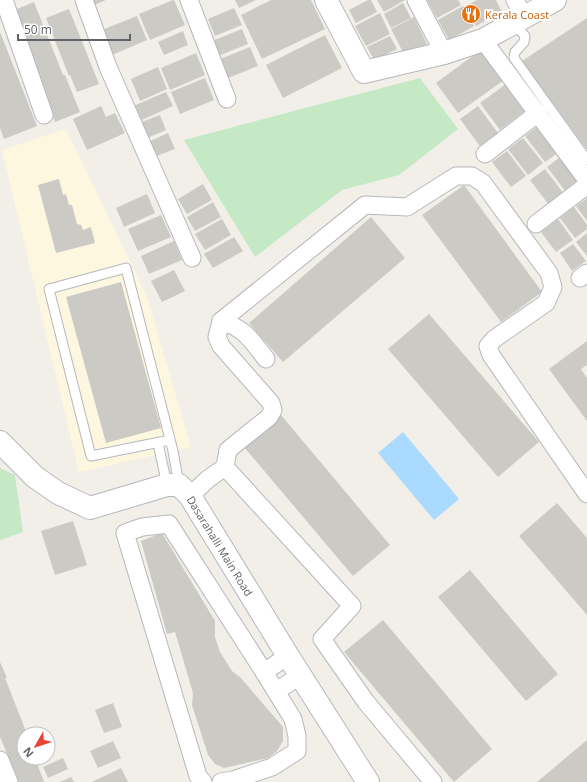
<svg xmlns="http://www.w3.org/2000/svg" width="587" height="782" viewBox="0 0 587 782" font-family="'Open Sans',sans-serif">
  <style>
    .commercial { fill: #fef7e0 }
    .green { fill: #c5e8c5 }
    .water { fill: #aadaff }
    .building { fill: #cccac5 }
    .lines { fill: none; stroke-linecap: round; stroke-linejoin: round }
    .service-casing { stroke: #b5b8bc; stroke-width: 11 }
    .minor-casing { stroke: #b5b8bc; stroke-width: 19 }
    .tertiary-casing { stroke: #b5b8bc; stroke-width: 24 }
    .service { stroke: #fff; stroke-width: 9 }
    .minor { stroke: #fff; stroke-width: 17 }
    .tertiary { stroke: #fff; stroke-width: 22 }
    .labels { text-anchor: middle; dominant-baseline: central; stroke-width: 4; stroke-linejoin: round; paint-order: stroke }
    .food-label { font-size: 11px; fill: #c56008; stroke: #fff; text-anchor: start }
    .street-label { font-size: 11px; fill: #5f6368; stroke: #fff }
  </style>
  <rect width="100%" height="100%" fill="#f1efe8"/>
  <path class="commercial" d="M66,129L147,297L191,447L79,472L2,150Z"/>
  <g class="green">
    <path d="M420,78L458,129L399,175L342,190L255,257L184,140Z"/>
    <path d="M0,468L15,475L23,532L0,540Z"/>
  </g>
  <path class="water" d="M403,432L459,499L434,520L378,453Z"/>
  <g class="building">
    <path d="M90,0H106L92,6Z"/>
    <path d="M173,0H174L185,25L150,40L139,14Z"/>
    <path d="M235,0H256L239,8Z"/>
    <path d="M271,0H311L325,29L262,59L241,15Z"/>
    <path d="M368,0H371L377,12L356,23L349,10Z"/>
    <path d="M377,0H405L384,12Z"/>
    <path d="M427,0H458L461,5L437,18Z"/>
    <path d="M477,0H496L502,12L476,26L466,6Z"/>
    <path d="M34,2L63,75H65L80,112L55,122L10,12Z"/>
    <path d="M403,3L411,18L391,28L384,14Z"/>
    <path d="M463,6L474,26L449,40L438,20Z"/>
    <path d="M234,8L242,25L215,36L208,19Z"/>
    <path d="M69,9L99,84L77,92L70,75L69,76L46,18Z"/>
    <path d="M380,13L390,34L366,46L355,26Z"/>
    <path d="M137,16L147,40L112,55L102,30Z"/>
    <path d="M414,17L427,44L405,56L391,29Z"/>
    <path d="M587,18V150L522,61Z"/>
    <path d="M242,29L248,44L218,56L212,41Z"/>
    <path d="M183,31L188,45L164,55L158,42Z"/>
    <path d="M0,32L37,126L4,139L0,128Z"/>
    <path d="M325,35L342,68L283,98L266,65Z"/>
    <path d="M390,36L397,49L374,60L367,47Z"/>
    <path d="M250,47L258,66L228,78L220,59Z"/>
    <path d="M482,49L504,80L458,113L436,83Z"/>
    <path d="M196,53L205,75L170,90L161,68Z"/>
    <path d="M158,67L167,89L140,101L131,79Z"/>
    <path d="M205,78L214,100L180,114L171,92Z"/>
    <path d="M506,84L526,110L500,130L480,103Z"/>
    <path d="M166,92L173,106L137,122L131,107Z"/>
    <path d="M101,106L106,117L115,113L125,133L87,150L73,119Z"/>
    <path d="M478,106L498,133L480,146L460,119Z"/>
    <path d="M160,115L166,130L145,139L139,123Z"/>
    <path d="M539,125L559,152L545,162L525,136Z"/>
    <path d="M168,133L175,149L154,157L148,142Z"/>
    <path d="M523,138L543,163L528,175L508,149Z"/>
    <path d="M507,151L526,176L511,187L492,162Z"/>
    <path d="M560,157L579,182L566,192L547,167Z"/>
    <path d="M545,169L564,194L549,205L530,180Z"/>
    <path d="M59,179L63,195L66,194L69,205H72L77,224L81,225L83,230L91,227L95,243L56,253L38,185Z"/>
    <path d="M203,184L212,200L187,214L178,199Z"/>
    <path d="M464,185L542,292L501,322L422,215Z"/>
    <path d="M147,194L155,213L124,227L116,208Z"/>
    <path d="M587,198V221L576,206Z"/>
    <path d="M213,202L221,217L195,231L187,217Z"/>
    <path d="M574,207L587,225V229L575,238L560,218Z"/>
    <path d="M161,215L171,237L138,251L128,229Z"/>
    <path d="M371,217L405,258L283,362L249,323Z"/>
    <path d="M222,219L231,235L205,250L195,234Z"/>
    <path d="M558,219L573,240L556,252L541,232Z"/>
    <path d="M587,233V256L576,242Z"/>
    <path d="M234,237L243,251L213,268L204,254Z"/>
    <path d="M174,241L182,260L149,274L141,256Z"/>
    <path d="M573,244L586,261L572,271L560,253Z"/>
    <path d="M174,270L185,291L162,302L151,281Z"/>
    <path d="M121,282L161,428L106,443L66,297Z"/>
    <path d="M429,314L539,442L498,477L388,349Z"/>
    <path d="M587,341V365L581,369L587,378V421L549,369Z"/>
    <path d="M281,415L390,545L353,576L244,447Z"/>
    <path d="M557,503L587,538V615L519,536Z"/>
    <path d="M73,521L87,565L55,575L41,531Z"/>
    <path d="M162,533L215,621V637L220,652L232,671L240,677L283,727V741L277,751L268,758L224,768L215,764L208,755L192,705L193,693L175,632L167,634L141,541Z"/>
    <path d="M470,570L558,674L526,701L438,597Z"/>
    <path d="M383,620L492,749L454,782L344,652Z"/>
    <path d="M0,662L7,678H5L27,734H24V758H35L44,782H19L0,737Z"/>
    <path d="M113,703L122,727L104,733L95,710Z"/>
    <path d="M587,740V782H537Z"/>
    <path d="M113,741L121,758L98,768L90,751Z"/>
    <path d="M63,758L68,769L48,778L43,767Z"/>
    <path d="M121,768L128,782H92Z"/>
    <path d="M71,777L74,782H60Z"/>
  </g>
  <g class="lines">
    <defs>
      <g id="service">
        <path d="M513,23L525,36L524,42L515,52L514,58L587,160"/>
        <path d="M170,440L91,456L49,289L126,268L173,451L179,485"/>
        <path d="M158,443L167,485"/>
      </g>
      <g id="minor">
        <path d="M4,0L44,115"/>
        <path d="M84,0L108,67L192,258"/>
        <path d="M189,0L227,99"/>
        <path d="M416,0L444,53"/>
        <path d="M515,0L524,17"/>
        <path d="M483,40L587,180"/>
        <path d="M485,154L538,113"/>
        <path d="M536,224L587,185"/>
        <path d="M580,278L587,273"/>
        <path d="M221,321C246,329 251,340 266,359"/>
        <path d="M190,496L208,479L225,467"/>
        <path d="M264,672L288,656"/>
        <path d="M276,691L300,676"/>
        <path d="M0,760L9,782"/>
        <path d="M203,782L198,776L125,533L142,527L169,524L264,672L293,719L297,736V751L272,767L233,780L221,782"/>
        <path d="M433,782L366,702L322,639L352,606L225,467L228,450L269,417L273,410L271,403L221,346L217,337L221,321L365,205L407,207L456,176H472L483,183L549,273L553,287L546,303L494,339L488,346L491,355L587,494"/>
      </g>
      <g id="tertiary">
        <path d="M326,0L364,72L444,53L483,40L555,0"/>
        <path d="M0,1L1,0"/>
        <path id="s1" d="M0,442L35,477L58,493L90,508L167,485H179L190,496L288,656L368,782"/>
      </g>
    </defs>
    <use href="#service" class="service-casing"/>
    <use href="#minor" class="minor-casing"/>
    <use href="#tertiary" class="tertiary-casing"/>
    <use href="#service" class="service"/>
    <use href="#minor" class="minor"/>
    <use href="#tertiary" class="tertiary"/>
  </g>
  <defs>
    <symbol id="restaurant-disc" viewBox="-11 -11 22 22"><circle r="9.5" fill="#e8710a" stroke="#fff"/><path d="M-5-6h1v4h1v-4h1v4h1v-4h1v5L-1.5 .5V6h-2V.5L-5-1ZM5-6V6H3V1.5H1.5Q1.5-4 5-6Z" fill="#fff"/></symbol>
  </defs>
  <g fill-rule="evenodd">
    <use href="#restaurant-disc" x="460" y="3" width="22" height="22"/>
  </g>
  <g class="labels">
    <g class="food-label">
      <text x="485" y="14">Kerala Coast</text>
    </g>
    <g class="street-label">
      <text stroke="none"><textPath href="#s1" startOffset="279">Dasarahalli Main Road</textPath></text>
    </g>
  </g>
  <g transform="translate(36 746) rotate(231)"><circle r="19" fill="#ffffff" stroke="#bfc1c3"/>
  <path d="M0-3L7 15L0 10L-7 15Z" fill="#ea4335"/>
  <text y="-6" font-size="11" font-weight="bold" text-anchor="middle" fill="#5f6368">N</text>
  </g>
  <path d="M18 34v6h112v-6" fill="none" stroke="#5f6368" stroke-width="2"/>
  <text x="24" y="34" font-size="12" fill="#5f6368" stroke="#ffffff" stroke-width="3" paint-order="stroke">50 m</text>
</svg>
